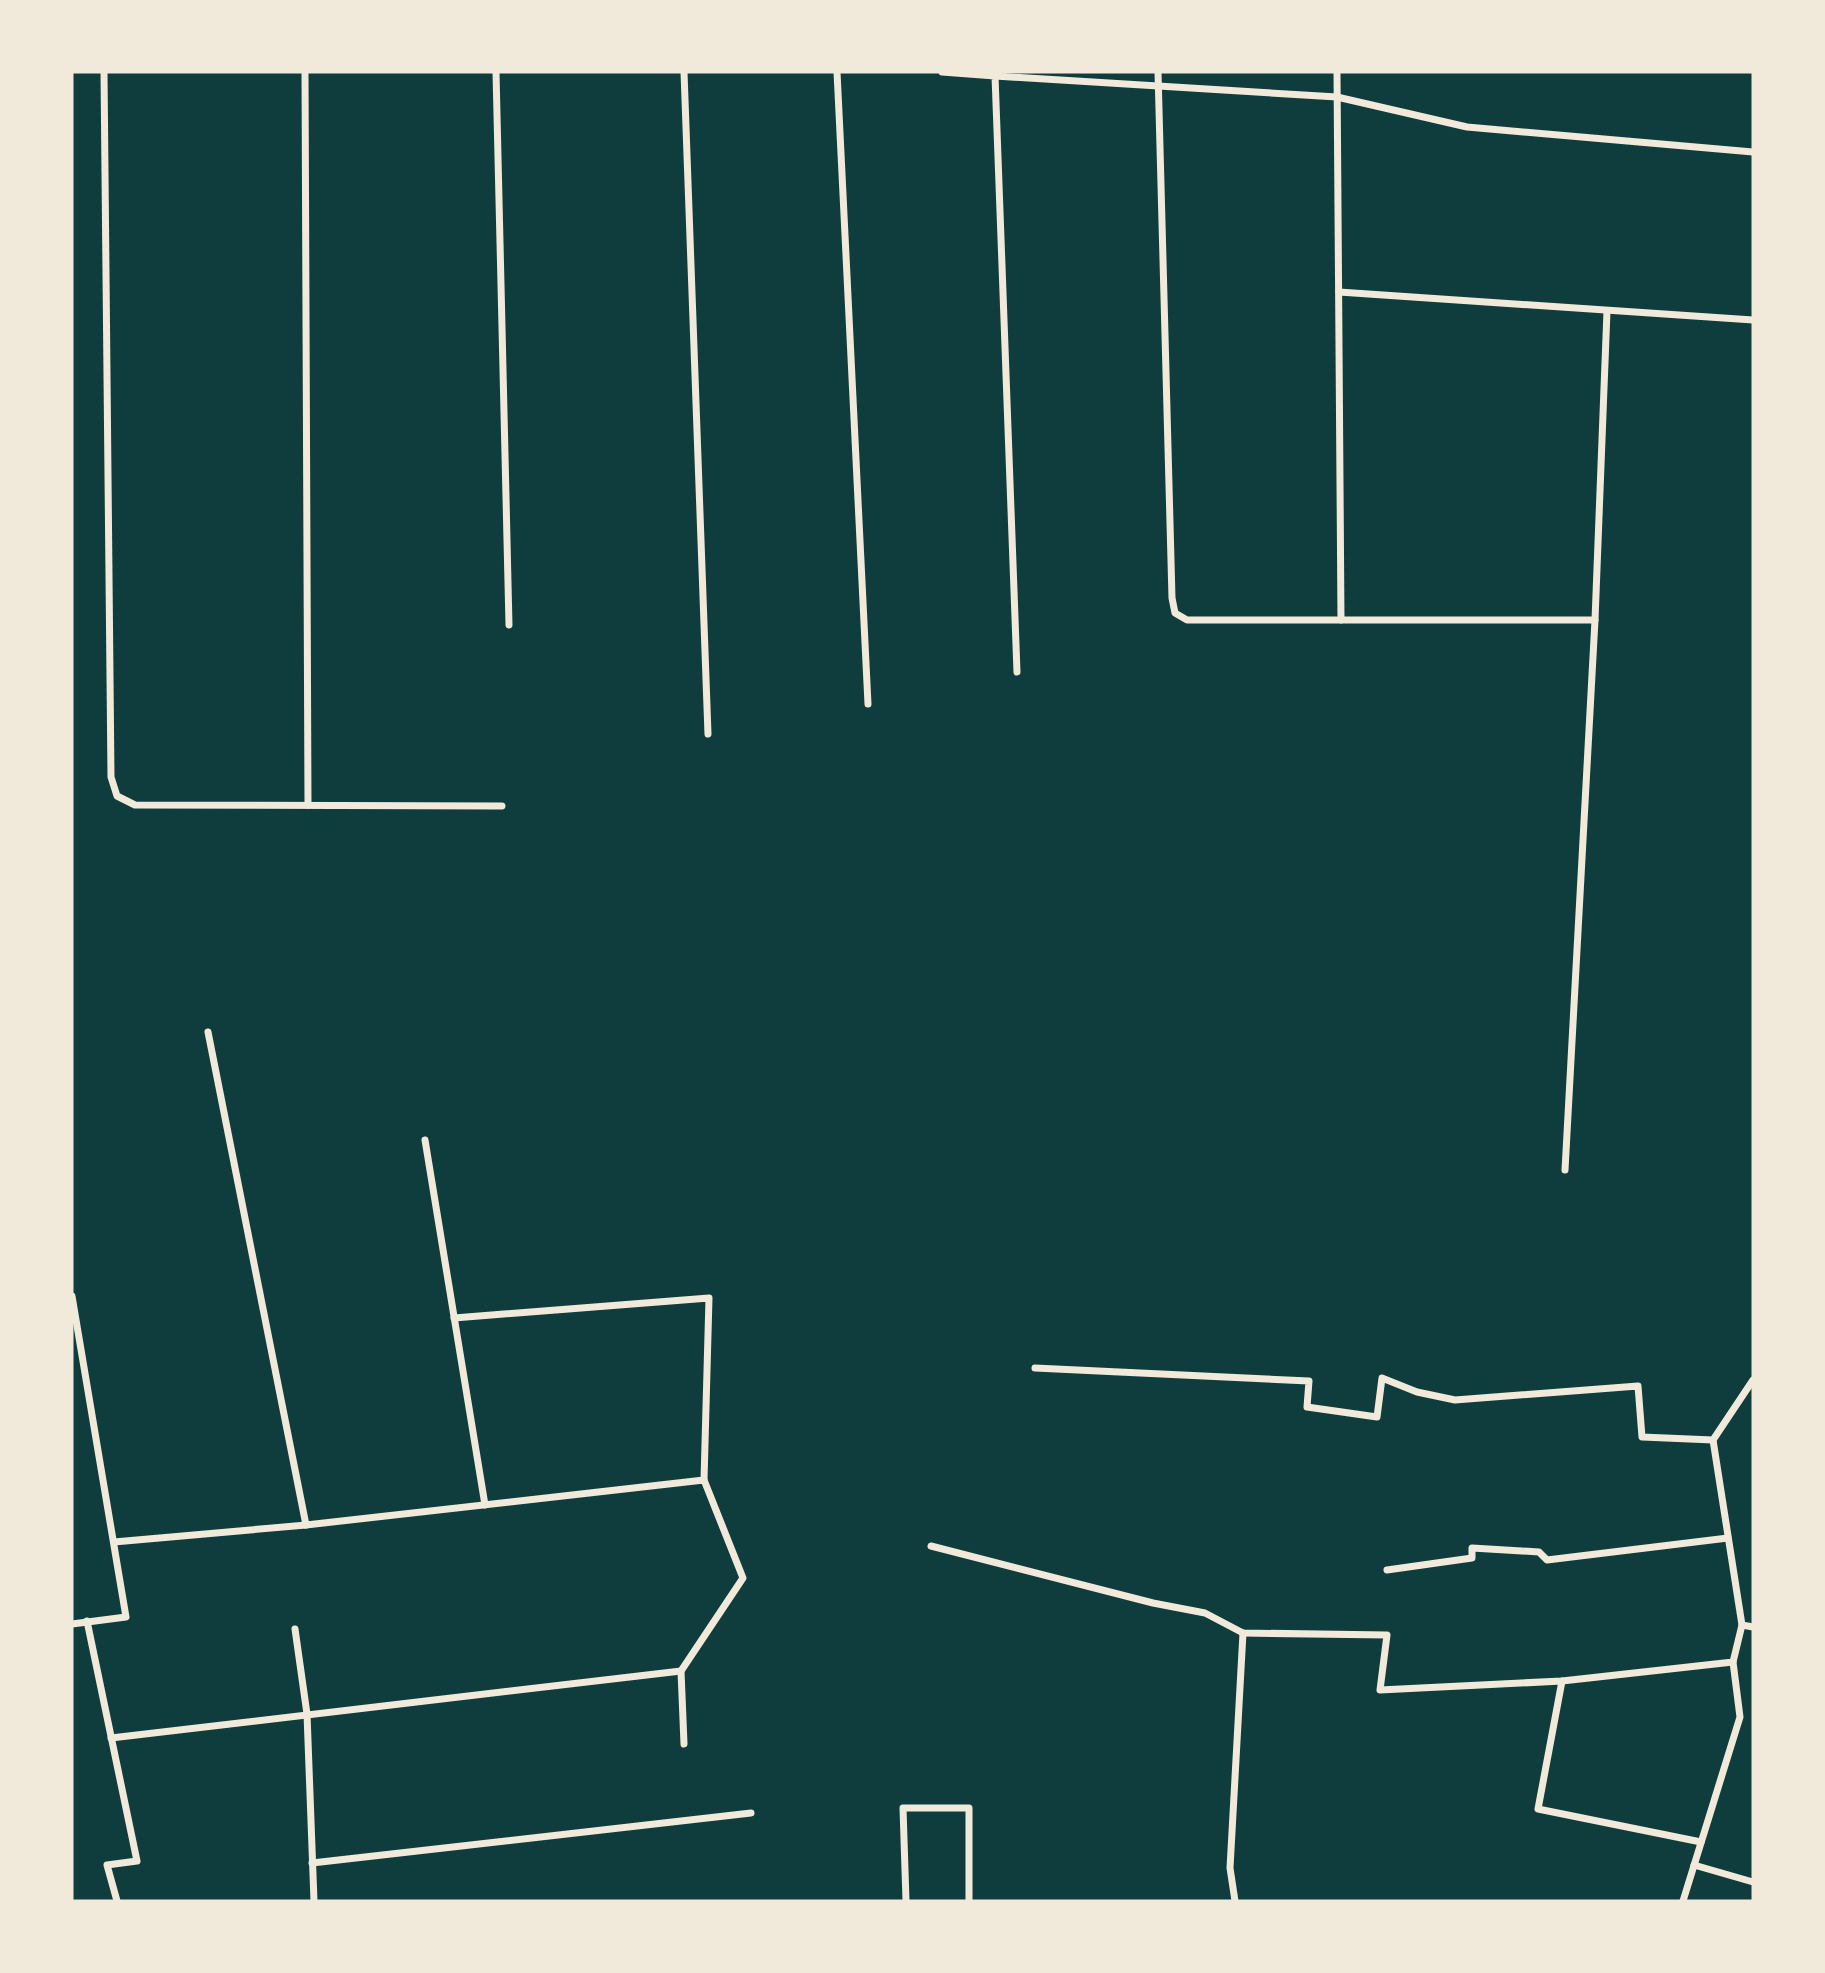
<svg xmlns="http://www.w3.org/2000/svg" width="1825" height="1973" viewBox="0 0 1825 1973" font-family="'Archivo Narrow',sans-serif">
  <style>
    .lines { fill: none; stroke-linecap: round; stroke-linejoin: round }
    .minor { stroke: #f1e9da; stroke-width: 7 }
  </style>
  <rect width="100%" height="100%" fill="#0f3d3e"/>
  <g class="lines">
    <g class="minor">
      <path d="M104,72L111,777L117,796L135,805L502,806"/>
      <path d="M305,72L308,805"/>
      <path d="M496,72L509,625"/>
      <path d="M684,72L708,734"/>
      <path d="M837,72L868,704"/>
      <path d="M942,72L995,76L1017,672"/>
      <path d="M1158,72L1172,598L1175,613L1187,620H1595"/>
      <path d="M1337,72L1341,620"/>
      <path d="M995,76L1337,97L1467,127L1753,152"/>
      <path d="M1339,292L1753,320"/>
      <path d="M208,1032L306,1525"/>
      <path d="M425,1140L485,1505"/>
      <path d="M1565,1170L1595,620L1607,311"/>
      <path d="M72,1296L126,1617L72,1624"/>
      <path d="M454,1318L709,1298L704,1480"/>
      <path d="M1035,1368L1309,1381L1307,1407L1377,1417L1382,1378L1417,1392L1455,1400L1638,1386L1642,1437L1713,1440"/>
      <path d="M1753,1380L1713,1440L1742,1625L1753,1627"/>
      <path d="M931,1546L1153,1603L1205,1613L1243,1633L1387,1635L1380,1690L1562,1681L1733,1662L1742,1625"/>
      <path d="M1387,1570L1472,1558V1548L1539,1552L1547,1560L1728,1538"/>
      <path d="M87,1621L137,1861L107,1865L117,1901"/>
      <path d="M295,1629L307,1714L314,1901"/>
      <path d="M681,1671L684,1744"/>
      <path d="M1562,1681L1538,1809L1701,1842"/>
      <path d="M111,1738L681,1671L743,1578L704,1480L306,1525L114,1542"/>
      <path d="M312,1863L751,1813"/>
      <path d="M1694,1865L1753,1882"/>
      <path d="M906,1901L903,1808H969V1901"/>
      <path d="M1235,1901L1230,1868L1243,1633"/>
      <path d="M1683,1901L1740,1717L1733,1662"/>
    </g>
  </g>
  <rect width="1825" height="1973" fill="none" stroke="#f1e9da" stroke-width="147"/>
</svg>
